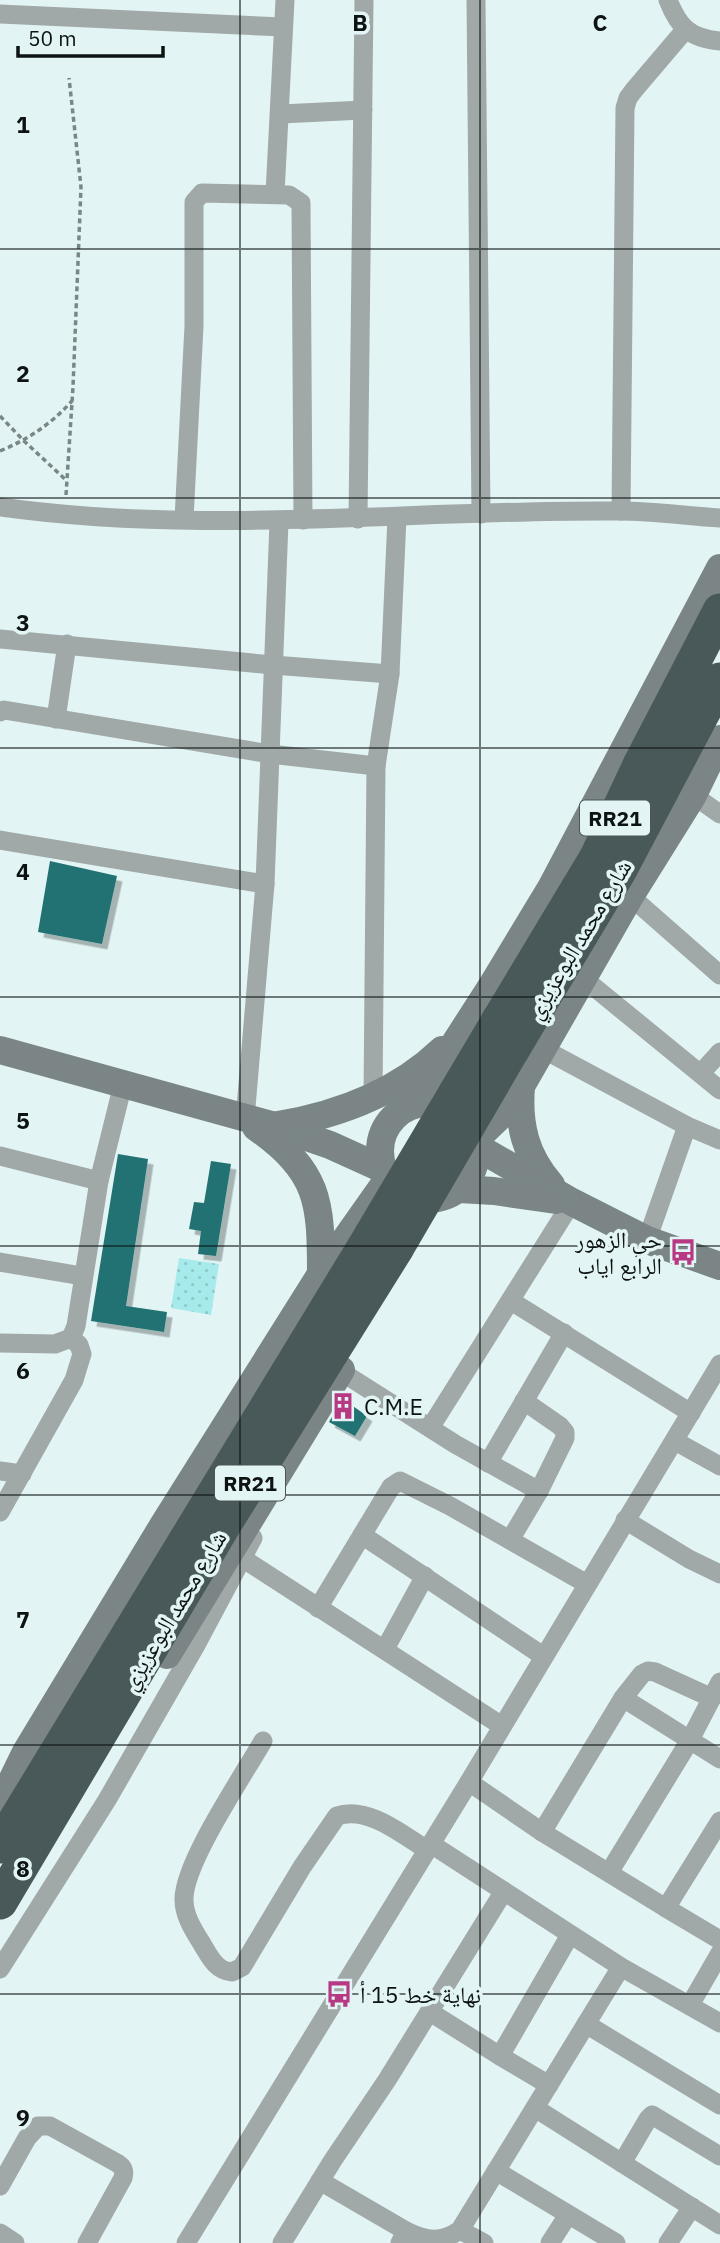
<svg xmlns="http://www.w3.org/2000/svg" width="720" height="2243" viewBox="0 0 720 2243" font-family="'IBM Plex Sans','Noto Naskh Arabic',sans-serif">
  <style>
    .park { fill: url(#park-dots) }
    .building { fill: #237173; filter: url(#shadow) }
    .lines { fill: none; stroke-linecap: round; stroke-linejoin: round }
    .path { stroke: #7b8787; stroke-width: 3.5; stroke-dasharray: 5 3.5; stroke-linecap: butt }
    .street { stroke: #a1a8a8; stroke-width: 19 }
    .secondary { stroke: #7b8585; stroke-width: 28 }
    .highway { stroke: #495858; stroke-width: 35 }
    .highway-bridge { stroke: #495858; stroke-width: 35 }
    .grid { fill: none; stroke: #0d1313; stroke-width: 2; stroke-opacity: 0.55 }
    .labels { text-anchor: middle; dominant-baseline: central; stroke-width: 7; stroke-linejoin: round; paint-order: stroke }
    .shield { fill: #e3f4f4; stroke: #4d5656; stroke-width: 2 }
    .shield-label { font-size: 21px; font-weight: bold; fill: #0d1313 }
    .street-label { font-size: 23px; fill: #0d1313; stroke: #e3f4f4 }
    .poi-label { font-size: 23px; fill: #0d1313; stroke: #e3f4f4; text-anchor: start }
    .grid-label { font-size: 23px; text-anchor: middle; font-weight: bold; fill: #0d1313; stroke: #e3f4f4; stroke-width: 7; stroke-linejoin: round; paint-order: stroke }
  </style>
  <defs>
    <pattern id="park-dots" width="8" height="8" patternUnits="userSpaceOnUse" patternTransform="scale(1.75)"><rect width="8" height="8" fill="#a7eaeb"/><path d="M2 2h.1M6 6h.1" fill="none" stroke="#8fc8c9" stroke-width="1.8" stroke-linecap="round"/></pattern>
    <filter id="shadow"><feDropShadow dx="5.5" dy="5.5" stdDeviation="0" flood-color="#0004"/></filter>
  </defs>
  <rect width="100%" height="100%" fill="#e3f4f4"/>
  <path class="park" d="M179,1258L219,1264L211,1315L171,1308Z"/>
  <g class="building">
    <path d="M50,861L117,876L102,944L38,932Z"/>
    <path d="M118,1154L148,1159L126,1306L167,1312L164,1332L91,1321Z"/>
    <path d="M211,1161L231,1164L216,1256L198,1254L201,1231L189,1229L194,1202L204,1203Z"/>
    <path d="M343,1399L367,1416L355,1436L329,1422Z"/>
  </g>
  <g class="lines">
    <g class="path">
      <path d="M0,416L24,441L66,480"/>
      <path d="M0,451C29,439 51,424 72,401"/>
      <path d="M66,495L73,387L81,187L69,78"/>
    </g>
    <g class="street">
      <path d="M476,0L481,514"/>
      <path d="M668,0C679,28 690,38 720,41"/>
      <path d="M0,14L283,27"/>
      <path d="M281,114L363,110"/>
      <path d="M275,194L285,0"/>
      <path d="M0,507C206,536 413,509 619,511C653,511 687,516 720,518"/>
      <path d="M621,511L625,108L628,98L634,90L685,30"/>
      <path d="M184,519L194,326V202L202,193L289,195L301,203L303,520"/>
      <path d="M358,519L364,0"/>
      <path d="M0,639L273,665L390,674"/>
      <path d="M0,712L4,710L270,754L376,766"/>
      <path d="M56,719L67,644"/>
      <path d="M693,795L720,814"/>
      <path d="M0,840L265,884"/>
      <path d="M630,896L720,975"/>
      <path d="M583,978L720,1090"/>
      <path d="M543,1049L687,1126L720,1140"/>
      <path d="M701,1073L720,1052"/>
      <path d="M373,1097L376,766L390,674L397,517"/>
      <path d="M245,1119L265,884L279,522"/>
      <path d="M0,1156L99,1181"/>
      <path d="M647,1240L687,1126"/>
      <path d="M0,1262L82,1276"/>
      <path d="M511,1301L691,1413"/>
      <path d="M0,1343L55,1344L71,1338L76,1326L99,1181L123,1084"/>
      <path d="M340,1371L455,1444L539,1491"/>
      <path d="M430,1428L572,1202"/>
      <path d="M675,1441L720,1466"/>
      <path d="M488,1463L564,1333"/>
      <path d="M0,1471L22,1474"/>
      <path d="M0,1512L74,1380L82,1354L79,1345L71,1338"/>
      <path d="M625,1520L689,1559L720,1574"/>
      <path d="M362,1535L543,1656"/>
      <path d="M510,1540L539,1491L565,1438V1432L560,1426L524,1401"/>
      <path d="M242,1558L502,1726"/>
      <path d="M318,1608L391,1487L400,1481L450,1506L587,1584"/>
      <path d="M385,1649L425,1576"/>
      <path d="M623,1698L720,1759"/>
      <path d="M263,1741C243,1776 183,1864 184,1900C184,1916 194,1931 202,1944C210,1957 216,1971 232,1972L242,1967L302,1867L337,1816C367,1805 403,1835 427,1850"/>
      <path d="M469,1782L542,1832L666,1908L720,1821"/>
      <path d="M542,1832L623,1698L642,1674L648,1671L655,1672L712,1698"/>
      <path d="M431,1844L621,1967L720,2023"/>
      <path d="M610,1871L690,1740L720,1682"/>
      <path d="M666,1908L720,1940"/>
      <path d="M0,1969L107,1800L196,1645L253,1538"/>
      <path d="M690,2005L720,1953"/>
      <path d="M430,2012L500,2056"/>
      <path d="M586,2024L720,2105"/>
      <path d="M549,2085L500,2056L570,1935"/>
      <path d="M535,2108L720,2225"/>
      <path d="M622,2163L648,2119L652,2115L720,2156"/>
      <path d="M496,2171L616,2243"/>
      <path d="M320,2181L406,2231"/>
      <path d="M0,2186L27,2138L38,2126H50L117,2163C123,2167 125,2170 123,2178L87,2243"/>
      <path d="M460,2230L484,2243"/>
      <path d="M0,2233L15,2243"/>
      <path d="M186,2243L469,1782L720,1364"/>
      <path d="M282,2243L333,2160L387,2080L504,1891"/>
      <path d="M400,2243L406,2231C427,2241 441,2243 460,2230L621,1967"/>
      <path d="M550,2243L568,2215"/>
      <path d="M668,2243L692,2207"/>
    </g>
    <g class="secondary">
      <path d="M0,1050L275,1126L330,1145L383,1169"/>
      <path d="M521,1086C518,1125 525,1155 551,1185"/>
      <circle cx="428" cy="1151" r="48"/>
      <path d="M416,1104L493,984L551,888L720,568"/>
      <path d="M278,1125C337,1115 397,1093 442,1050"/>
      <path d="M256,1127C319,1172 321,1200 321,1274"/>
      <path d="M476,1139L501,1115L521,1086L630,896L693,795L720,739"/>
      <path d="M477,1147L572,1202L647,1240L720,1266"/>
      <path d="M459,1189L494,1191L556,1200"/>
      <path d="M167,1655L341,1370"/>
      <path d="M0,1805L26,1752L164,1524L321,1274L388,1179"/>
    </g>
    <g class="highway">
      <path d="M499,1020L597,857L641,763L720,611"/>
      <path d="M512,1050L619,871L720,680"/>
      <path d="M0,1846L371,1236"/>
      <path d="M0,1902L223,1526L396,1249"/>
    </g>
    <g class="highway-bridge">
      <path d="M371,1236L499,1020"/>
      <path d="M396,1249L512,1050"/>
    </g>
  </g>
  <path class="grid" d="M240,0V2243M480,0V2243M0,249H720M0,498H720M0,748H720M0,997H720M0,1246H720M0,1495H720M0,1745H720M0,1994H720"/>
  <defs>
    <symbol id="bus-bare" viewBox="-9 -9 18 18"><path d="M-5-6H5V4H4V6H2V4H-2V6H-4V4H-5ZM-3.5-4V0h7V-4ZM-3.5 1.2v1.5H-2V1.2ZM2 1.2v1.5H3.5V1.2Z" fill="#b73883" stroke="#e3f4f4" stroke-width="2.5" paint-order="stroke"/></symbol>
    <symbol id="building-bare" viewBox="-9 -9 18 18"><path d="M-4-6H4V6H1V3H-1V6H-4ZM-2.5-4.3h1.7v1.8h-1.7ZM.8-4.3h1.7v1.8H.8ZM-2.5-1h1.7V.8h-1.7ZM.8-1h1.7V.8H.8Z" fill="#b73883" stroke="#e3f4f4" stroke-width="2.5" paint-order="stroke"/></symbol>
  </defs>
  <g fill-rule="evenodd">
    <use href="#bus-bare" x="664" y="1233" width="38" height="38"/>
    <use href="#building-bare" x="324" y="1387" width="38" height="38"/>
    <use href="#bus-bare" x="320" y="1975" width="38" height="38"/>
  </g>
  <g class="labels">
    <g class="shield">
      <rect x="580" y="800.5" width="70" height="35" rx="5"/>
      <rect x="215" y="1465.5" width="70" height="35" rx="5"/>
    </g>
    <g class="shield-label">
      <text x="615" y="818">RR21</text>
      <text x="250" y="1483">RR21</text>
    </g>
    <g class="street-label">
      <text transform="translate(578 939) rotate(-59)">شارع محمد البوعزيزي</text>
      <text transform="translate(173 1610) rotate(-59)">شارع محمد البوعزيزي</text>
    </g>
    <g class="poi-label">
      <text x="662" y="1239" text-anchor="end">حي الزهور<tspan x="662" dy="26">الرابع اياب</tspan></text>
      <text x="364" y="1406">C.M.E</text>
      <text x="360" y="1994">نهاية خط 15 أ</text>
    </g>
  </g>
  <g class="grid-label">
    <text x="360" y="31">B</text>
    <text x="600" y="31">C</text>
    <text x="23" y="133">1</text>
    <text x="23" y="382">2</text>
    <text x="23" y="631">3</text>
    <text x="23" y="880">4</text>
    <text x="23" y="1129">5</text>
    <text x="23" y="1379">6</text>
    <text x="23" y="1628">7</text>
    <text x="23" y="1877">8</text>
    <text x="23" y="2126">9</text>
  </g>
  <path d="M18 46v10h145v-10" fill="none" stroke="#0d1313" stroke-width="3.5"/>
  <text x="28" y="46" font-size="21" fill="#0d1313" stroke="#e3f4f4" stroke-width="5" paint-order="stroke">50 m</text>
</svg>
